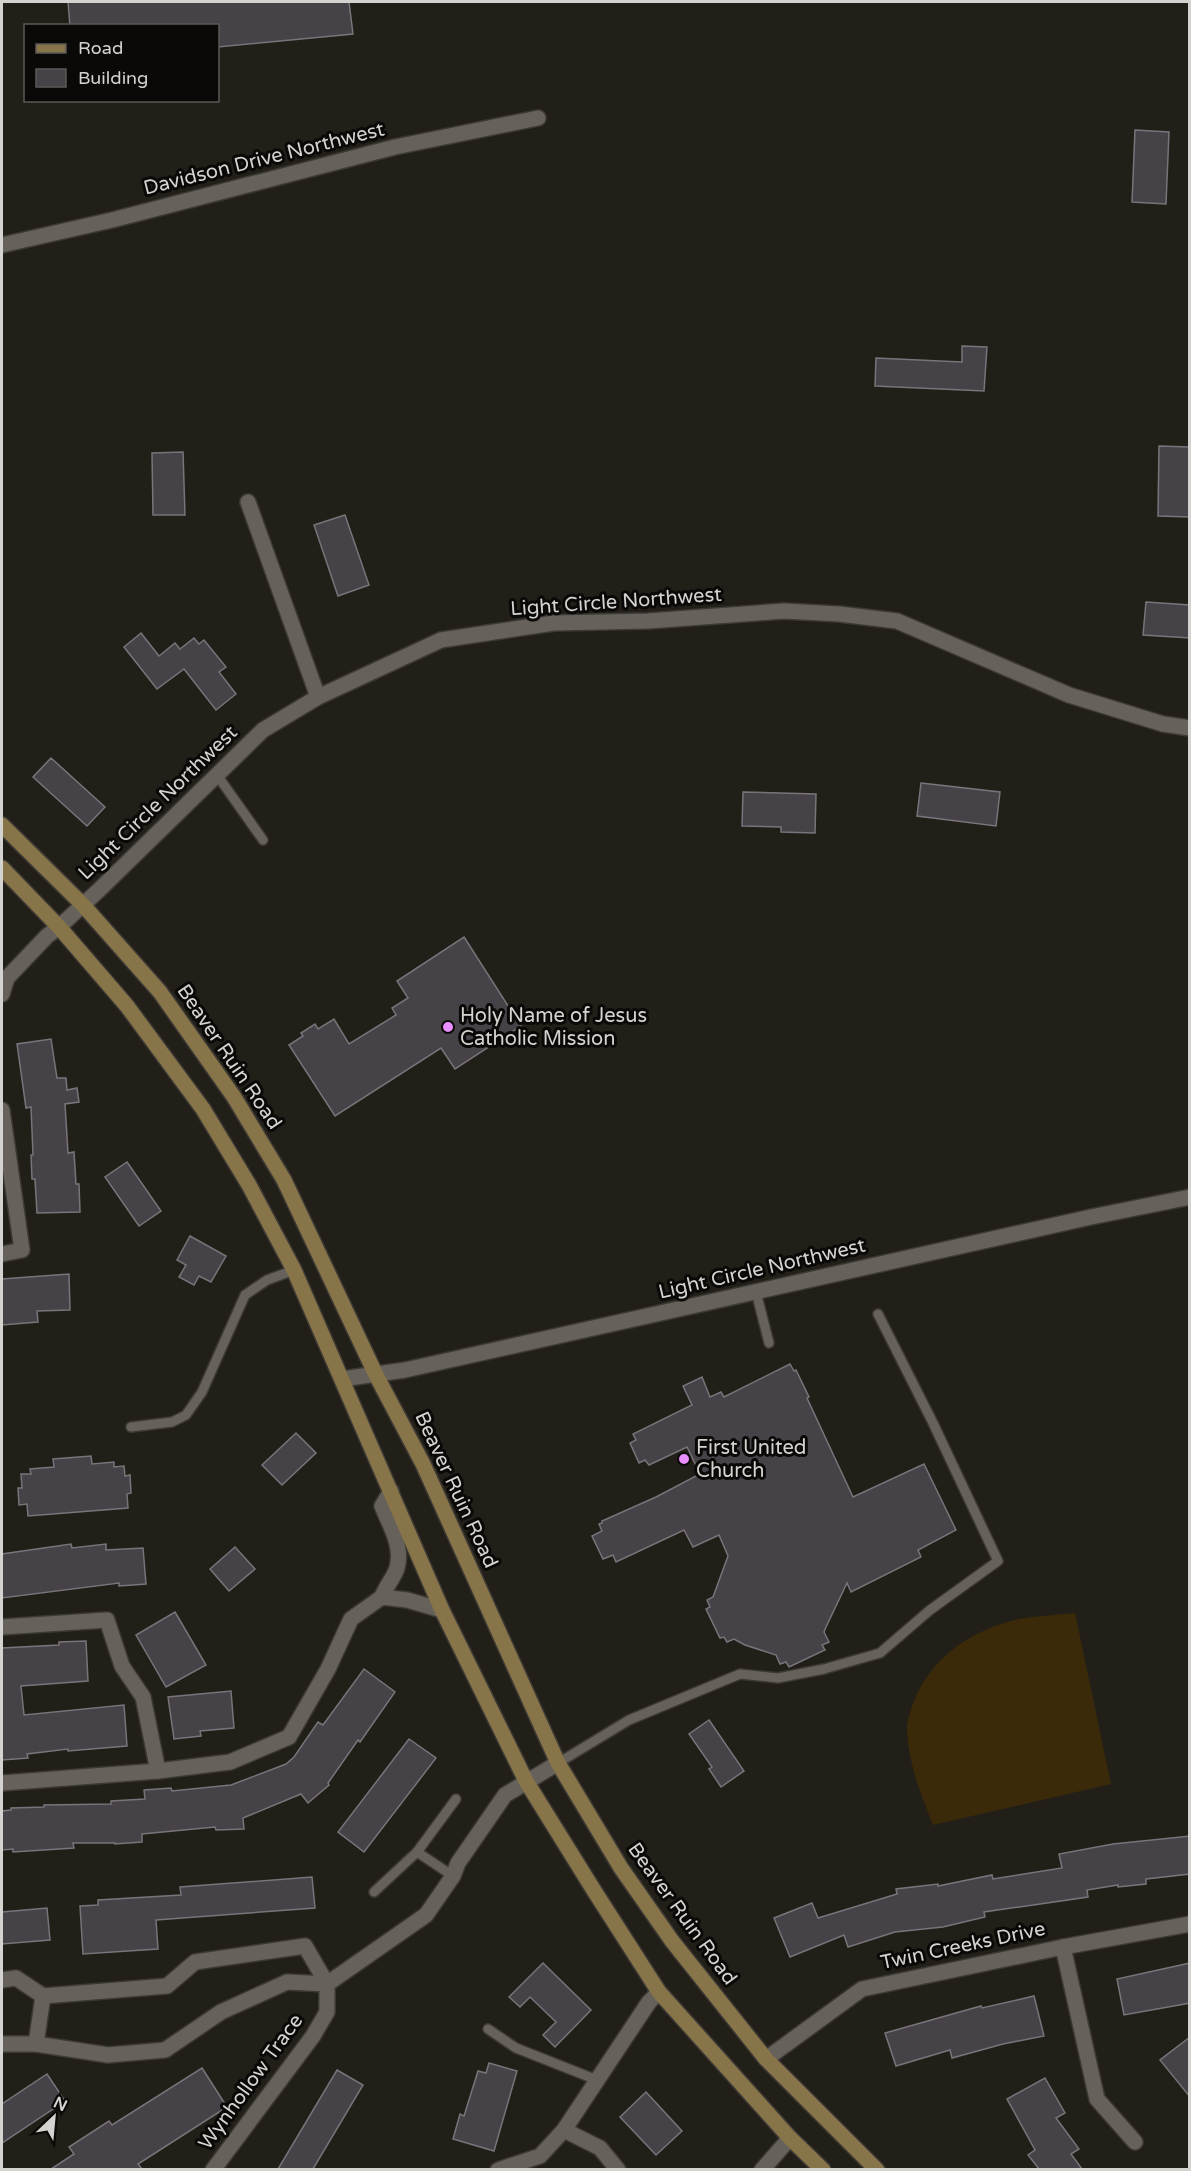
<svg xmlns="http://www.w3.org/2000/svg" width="1191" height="2171" viewBox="0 0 1191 2171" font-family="'Varela Round',sans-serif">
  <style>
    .pitch { fill: #3a2a0a }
    .building { fill: #474248; stroke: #79747a; stroke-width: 1.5 }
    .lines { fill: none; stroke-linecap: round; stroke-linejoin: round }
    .service-casing { stroke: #3c3935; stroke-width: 12 }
    .minor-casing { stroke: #3c3935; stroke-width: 18 }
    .secondary-casing { stroke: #3c3935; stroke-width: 18 }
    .service { stroke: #66625b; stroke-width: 9 }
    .minor { stroke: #66625b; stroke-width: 15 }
    .secondary { stroke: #877448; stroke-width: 15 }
    .poi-dot { fill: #e88eff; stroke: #0a0907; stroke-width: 2 }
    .labels { text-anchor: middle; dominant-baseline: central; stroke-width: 6; stroke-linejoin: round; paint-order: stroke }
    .street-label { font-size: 20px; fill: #d5d3cf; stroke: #0a0907 }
    .poi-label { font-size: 20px; fill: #d5d3cf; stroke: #0a0907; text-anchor: start }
  </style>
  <rect width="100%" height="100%" fill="#221f19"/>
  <path class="pitch" d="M1075,1613L1111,1784L933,1825C921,1795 909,1765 907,1732C906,1720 913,1703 918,1692C937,1653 977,1628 1019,1619C1037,1616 1056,1615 1075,1613Z"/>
  <g class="building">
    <path d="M68,2H349L353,34L218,47V26H70Z"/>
    <path d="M1135,130L1169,132L1166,204L1132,202Z"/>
    <path d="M962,346L987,347L984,391L875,386L876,358L962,362Z"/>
    <path d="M1159,446L1190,447V517L1158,516Z"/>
    <path d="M183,452L185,515H153L152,453Z"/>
    <path d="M345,515L369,585L338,596L314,525Z"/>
    <path d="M1146,602L1190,605V638L1143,635Z"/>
    <path d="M141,633L159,656L175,643L180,649L194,638L199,644L204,640L226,667L219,672L236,694L216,710L184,669L157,689L124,647Z"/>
    <path d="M51,758L105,807L87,826L33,777Z"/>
    <path d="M921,783L1000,792L996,826L917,816Z"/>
    <path d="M743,792L816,794L815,833L781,832V827L742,826Z"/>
    <path d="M464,937L521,1026L455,1069L441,1048L335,1116L289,1045L303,1036L301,1033L315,1024L318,1029L334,1019L349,1044L396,1015L392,1008L408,998L397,981Z"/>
    <path d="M51,1039L57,1078H66L67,1090L77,1088L79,1102L65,1104L68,1153L74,1152L76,1184H79L80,1212L37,1213L35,1179H32L31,1155H33L31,1107L26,1108L17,1044Z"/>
    <path d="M127,1162L161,1211L139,1226L105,1177Z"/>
    <path d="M190,1236L226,1256L211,1282L199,1276L194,1285L179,1277L186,1265L177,1260Z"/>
    <path d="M69,1274L70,1310L37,1311L38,1322L2,1325V1279Z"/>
    <path d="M790,1364L794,1371L796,1370L809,1397L807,1398L853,1497L924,1464L956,1530L918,1550L921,1557L851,1592L847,1583L826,1627L824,1632L829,1642L822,1645L825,1650L789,1667L786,1662L780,1664L776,1655L745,1645L734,1639L727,1642L724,1637L720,1638L706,1609L710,1607L707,1600L713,1597L728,1556L719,1535L693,1547L684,1530L616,1562L613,1555L603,1559L592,1536L602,1531L599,1524L602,1523V1521L656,1497L700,1474L687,1447L649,1465L645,1460L639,1463L630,1443L636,1440L633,1434L692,1405L683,1386L702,1377L710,1397L721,1392L724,1397Z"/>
    <path d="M296,1433L316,1453L282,1485L262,1465Z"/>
    <path d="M91,1456L92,1464L114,1462V1467L124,1466L125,1476L130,1475L131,1493L127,1494L128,1508L28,1516L27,1504L19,1505L18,1488H22L21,1474H31L30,1469L54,1467L53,1459Z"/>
    <path d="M71,1544L72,1548L106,1544V1550L143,1548L146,1584L119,1586V1583L2,1598V1554Z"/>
    <path d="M235,1547L255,1569L229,1591L210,1569Z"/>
    <path d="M175,1612L206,1665L166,1687L136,1635Z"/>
    <path d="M86,1641L88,1681L21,1686L24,1715L124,1705L127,1746L68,1751V1749L27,1754L28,1758L2,1760V1648L59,1645V1642Z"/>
    <path d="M364,1669L395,1692L360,1742L358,1740L328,1783L329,1785L308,1803L301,1794L243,1818L244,1829L216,1830L215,1827L142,1834V1842L115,1844V1843H73L74,1848L13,1852V1849L2,1850V1811L11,1810V1808L44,1807V1805L111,1804V1801L145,1799L144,1790L171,1788L172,1791L231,1785L286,1764L294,1757L318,1722L323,1725Z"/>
    <path d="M231,1691L234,1728L200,1731L201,1736L174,1739L168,1697Z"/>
    <path d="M709,1720L744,1771L721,1787L709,1769L712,1767L689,1734Z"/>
    <path d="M409,1739L436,1758L364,1852L338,1832Z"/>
    <path d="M1190,1836V1874L1146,1879V1884L1118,1887V1885L1087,1890L1088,1897L984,1912L985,1917L943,1927L895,1932L848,1947L844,1935L790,1957L774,1918L812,1903L818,1918L897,1894L896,1889L938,1884V1886L992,1875L993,1879L1062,1868L1059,1854L1113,1844Z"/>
    <path d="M312,1877L315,1908L156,1920L158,1949L83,1954L80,1906L98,1905V1900L181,1895L180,1887Z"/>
    <path d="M47,1908L50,1940L2,1944V1912Z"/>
    <path d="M543,1963L591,2010L555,2047L543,2035L556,2022L530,1997L520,2007L509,1997Z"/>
    <path d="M1190,1963V2003L1124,2015L1117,1979Z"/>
    <path d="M1034,1996L1044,2036L1003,2044L952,2058L950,2050L896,2066L885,2033L981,2006L982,2008Z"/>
    <path d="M1190,2037V2097L1160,2060Z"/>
    <path d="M489,2063L517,2071L494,2151L453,2139L460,2114L464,2116L478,2071L486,2073Z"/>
    <path d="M202,2068L227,2107L138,2164L142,2169H51L74,2154L69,2147L109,2121L112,2125Z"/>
    <path d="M337,2070L363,2085L313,2169H278Z"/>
    <path d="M47,2074L65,2101L2,2143V2104Z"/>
    <path d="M1045,2078L1065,2113L1056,2118L1079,2149L1071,2154L1082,2169H1039L1028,2155L1035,2150L1007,2099Z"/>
    <path d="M646,2092L682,2131L656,2155L620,2117Z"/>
  </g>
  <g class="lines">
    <defs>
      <g id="service">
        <path d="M217,775L263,840"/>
        <path d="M756,1292L769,1343"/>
        <path d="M131,1427L172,1422L186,1415L202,1392L245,1295L267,1280L294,1270"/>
        <path d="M558,1763L629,1720L740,1674L778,1678L824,1669L880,1653L930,1610L998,1561L933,1423L878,1314"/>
        <path d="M453,1876L417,1852L456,1799"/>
        <path d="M374,1892L417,1852"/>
        <path d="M488,2029L516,2048L597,2080"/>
      </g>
      <g id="minor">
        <path d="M2,245L112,220L395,147L538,118"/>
        <path d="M248,502L318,697"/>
        <path d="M2,994L7,978L47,936L59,927L99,890L263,730L318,697L441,640L554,623L648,621L784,611L839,614L897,621L1069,695L1163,724L1190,728"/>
        <path d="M2,1110L22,1250L2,1254"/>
        <path d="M342,1379L405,1370L1091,1217L1190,1197"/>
        <path d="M382,1597C385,1587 394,1578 397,1568C403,1546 390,1526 382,1506L391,1491"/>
        <path d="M2,1627L107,1620L122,1666L143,1697L158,1771"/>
        <path d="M2,1783L158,1771L230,1762L289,1737L328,1669L351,1619L382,1597L407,1600L442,1610"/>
        <path d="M1063,1947L1097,2099L1135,2142"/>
        <path d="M2,1980L16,1978L43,1996L167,1986L195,1962L305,1946L327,1984V2012L313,2036L213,2170"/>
        <path d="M2,2044H36L108,2055L165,2050L221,2012L287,1982L327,1984L426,1915L453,1876L458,1863L505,1795L558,1763"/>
        <path d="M36,2044L43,1996"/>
        <path d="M766,2059L862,1989L1063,1947L1190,1924"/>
        <path d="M564,2130L600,2148L618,2170"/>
        <path d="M498,2170L540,2156L564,2130L649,2002L659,1992"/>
        <path d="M762,2170L790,2138"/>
      </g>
      <g id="secondary">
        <path d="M2,825L83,905L160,992L234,1097L284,1180L376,1375L423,1464L558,1763L621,1868L672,1941L766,2059L877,2170"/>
        <path d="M2,868L59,927L127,1006L203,1109L249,1185L294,1270L442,1610L526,1781L593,1889L659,1992L790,2138L823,2170"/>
      </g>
    </defs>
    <use href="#service" class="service-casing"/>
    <use href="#minor" class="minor-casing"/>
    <use href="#secondary" class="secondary-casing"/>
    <use href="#service" class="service"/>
    <use href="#minor" class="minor"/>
    <use href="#secondary" class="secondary"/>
  </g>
  <g class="poi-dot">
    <circle cx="448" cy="1027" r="6"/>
    <circle cx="684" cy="1459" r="6"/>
  </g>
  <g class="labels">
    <g class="street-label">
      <text transform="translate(264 159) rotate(-14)">Davidson Drive Northwest</text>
      <text transform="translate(616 602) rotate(-4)">Light Circle Northwest</text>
      <text transform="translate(158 803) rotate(-44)">Light Circle Northwest</text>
      <text transform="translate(229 1057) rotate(56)">Beaver Ruin Road</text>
      <text transform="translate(762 1269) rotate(-13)">Light Circle Northwest</text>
      <text transform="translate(456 1490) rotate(65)">Beaver Ruin Road</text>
      <text transform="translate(682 1914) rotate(54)">Beaver Ruin Road</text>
      <text transform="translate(963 1946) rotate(-12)">Twin Creeks Drive</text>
      <text transform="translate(251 2082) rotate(-54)">Wynhollow Trace</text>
    </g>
    <g class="poi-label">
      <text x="460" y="1016">Holy Name of Jesus<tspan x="460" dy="23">Catholic Mission</tspan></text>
      <text x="696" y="1448">First United<tspan x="696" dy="23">Church</tspan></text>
    </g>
  </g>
  <rect width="1191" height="2171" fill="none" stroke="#d5d3cf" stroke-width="6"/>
  <rect x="24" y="24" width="195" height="78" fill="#0a0907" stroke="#5b5a57" stroke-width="1.5"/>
  <rect x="36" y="44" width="30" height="9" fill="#877448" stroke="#5b5a57" stroke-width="1.5"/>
  <text x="78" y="54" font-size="18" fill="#d5d3cf">Road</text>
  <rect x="36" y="69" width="30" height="18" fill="#474248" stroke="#5b5a57" stroke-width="1.5"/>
  <text x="78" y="84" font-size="18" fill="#d5d3cf">Building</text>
  <g transform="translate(54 2117) rotate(26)" stroke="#0a0907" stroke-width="4.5" paint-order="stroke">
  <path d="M0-4.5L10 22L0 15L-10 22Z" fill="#d5d3cf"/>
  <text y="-9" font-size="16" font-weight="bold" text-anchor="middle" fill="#d5d3cf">N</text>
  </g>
</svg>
